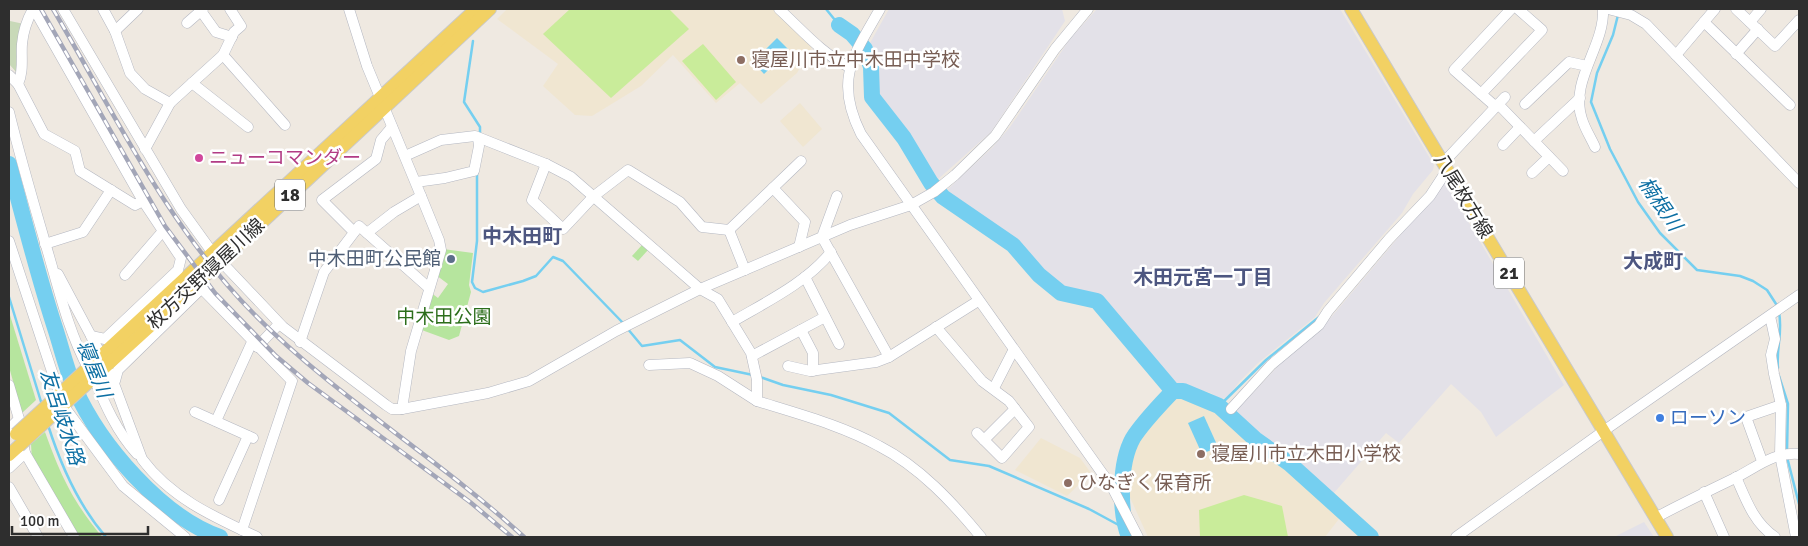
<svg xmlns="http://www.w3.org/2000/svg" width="1808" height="546" viewBox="0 0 1808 546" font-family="Signika,'Noto Sans JP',sans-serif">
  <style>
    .industrial { fill: #e3e1e8 }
    .education { fill: #f0e6d1 }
    .green { fill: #b6e59e }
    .cemetery { fill: #c8d9b8 }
    .pitch { fill: #c9ec9a }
    .water { fill: #75cff0 }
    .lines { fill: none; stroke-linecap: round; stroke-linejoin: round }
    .stream { stroke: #75cff0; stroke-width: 2.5 }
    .river { stroke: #75cff0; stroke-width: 16 }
    .minor-casing { stroke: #b4b7c1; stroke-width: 11 }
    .major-casing { stroke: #c9c9c9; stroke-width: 14 }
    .minor { stroke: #fff; stroke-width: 10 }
    .major { stroke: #f2d163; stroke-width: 12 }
    .rail-casing { stroke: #a3a6b8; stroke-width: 4.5 }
    .rail { stroke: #fff; stroke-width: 2.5; stroke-dasharray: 8; stroke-linecap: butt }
    .major-bridge-casing { stroke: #c9c9c9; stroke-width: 14; stroke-linecap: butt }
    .major-bridge { stroke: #f2d163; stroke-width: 12 }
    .education-dot { fill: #8d6e63; stroke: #fff; stroke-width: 2 }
    .hotel-dot { fill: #d1479c; stroke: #fff; stroke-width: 2 }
    .service-dot { fill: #5c6f8a; stroke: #fff; stroke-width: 2 }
    .shop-dot { fill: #3f7fe0; stroke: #fff; stroke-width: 2 }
    .labels { text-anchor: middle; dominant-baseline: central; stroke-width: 5; stroke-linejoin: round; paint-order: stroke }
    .shield { fill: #fff; stroke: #6d6d6d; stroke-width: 1 }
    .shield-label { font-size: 18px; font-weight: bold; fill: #2e2e2e }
    .education-label { font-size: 19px; fill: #785e54; stroke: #fff; text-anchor: start }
    .hotel-label { font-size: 19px; fill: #b23c85; stroke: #fff; text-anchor: start }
    .street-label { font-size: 19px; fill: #2e2e2e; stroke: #fff }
    .service-label { font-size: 19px; fill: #4e5e75; stroke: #fff; text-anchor: end }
    .park-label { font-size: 19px; fill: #2c6e1b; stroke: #fff }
    .shop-label { font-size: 19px; fill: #366cbe; stroke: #fff; text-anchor: start }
    .water-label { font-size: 20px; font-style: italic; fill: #0d6fa3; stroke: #fff }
    .neighbourhood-label { font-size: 20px; font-weight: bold; fill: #4d5680; stroke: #fff }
  </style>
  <rect width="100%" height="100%" fill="#efe9e1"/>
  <g class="industrial">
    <path d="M889,9H1062L1065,21L991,132L936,181L908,136L878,93L874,81L875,68L870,43Z"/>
    <path d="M1097,9H1340L1434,165L1433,170L1413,194L1402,213L1324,303L1315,317L1258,363L1239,382L1230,394L1221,400L1211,393L1178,384L1094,297L1066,292L1058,288L1020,249L961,204L947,190L993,147L1010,127L1070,39Z"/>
    <path d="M1445,182L1564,385L1496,437L1481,412L1451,384L1399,443L1386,433L1333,494L1293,461L1258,437L1233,414L1280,364L1328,321Z"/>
    <path d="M1644,522L1654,537H1614Z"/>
  </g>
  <g class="education">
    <path d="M507,9H775L812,47L797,73L761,104L740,83L716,103L673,55L641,86L592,116L575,115L543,86L558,64L497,19Z"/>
    <path d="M800,103L822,129L803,147L780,121Z"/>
    <path d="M1183,392L1218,408L1255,441L1288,466L1342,515L1325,537H1148L1123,482L1134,441L1153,414L1174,394Z"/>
    <path d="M1041,438L1080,458L1091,473L1067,496L1015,470Z"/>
  </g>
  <g class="green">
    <path d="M642,245L648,250L638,261L632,256Z"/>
    <path d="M443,249L473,253L469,285L471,292L459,336L449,340L419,329L430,292L438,298L448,284L436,275Z"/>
    <path d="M9,312L36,400L22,413L9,367Z"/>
    <path d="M45,432C61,476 72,500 102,537H78L32,461L31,444Z"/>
  </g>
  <path class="cemetery" d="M9,18L10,21L24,24L18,74L9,64Z"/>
  <g class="pitch">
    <path d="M570,9H669L689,29L611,98L543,34Z"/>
    <path d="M703,44L736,82L716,100L682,61Z"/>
    <path d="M1244,495L1282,506L1288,537H1200L1199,510Z"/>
  </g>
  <g class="water">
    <path d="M777,38L789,50L764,74L753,62Z"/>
    <path d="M1204,416L1218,447L1202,454L1188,423Z"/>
  </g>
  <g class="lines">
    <g class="stream">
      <path d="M826,9L839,25"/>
      <path d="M1618,15L1613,35L1597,73L1591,102L1610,149L1638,202L1660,233L1697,270L1740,276L1753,281L1767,290L1778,307"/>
      <path d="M473,41L464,102L480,127V135"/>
      <path d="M477,173V241L472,282L475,288L483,292L523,281L536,276L553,257L563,261L624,324"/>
      <path d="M9,297L42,405"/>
      <path d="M627,328L642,346L680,340L715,367L753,375"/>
      <path d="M1778,368C1776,346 1783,334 1779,312"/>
      <path d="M1779,376L1788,404L1787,451"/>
      <path d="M760,377L783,385L831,395L889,413L950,460L989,466L1089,509L1126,529"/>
      <path d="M1219,406L1266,360L1319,317"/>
      <path d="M48,425C61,466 78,505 106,537"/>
      <path d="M1787,457L1799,504"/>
    </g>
    <g class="river">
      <path d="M839,25L852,34L865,49L871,67L872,97L904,138L931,183L943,197L1013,245L1039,275L1061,293L1097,301L1173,391H1183L1219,406L1255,439L1290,464L1371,537"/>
      <path d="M9,164C24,220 38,276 56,331C62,350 67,371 75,389C100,445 162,517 220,537"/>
      <path d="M1129,537C1119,512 1119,463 1133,438C1144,421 1159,406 1173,391"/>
    </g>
    <defs>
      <g id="minor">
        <path d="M34,9L143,201L181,258L178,270L105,339L91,336"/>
        <path d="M63,9L181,209L212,252L283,327L386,405L392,409H402L488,393L529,381L616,331L700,289L850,225L911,205L934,192L955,175L995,136L1055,49L1088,9"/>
        <path d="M103,9L115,31L130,73L145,89L170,103"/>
        <path d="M349,9L367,66L421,196L439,240L441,250L411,351L402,409"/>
        <path d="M779,9C802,30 821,53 849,67"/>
        <path d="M880,9C853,56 834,80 861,134L1112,487L1138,537"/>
        <path d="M1608,9L1631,15L1646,24L1799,183"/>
        <path d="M1736,9L1775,46L1799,20"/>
        <path d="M201,11L216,32L232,37"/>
        <path d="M1704,22L1790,105"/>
        <path d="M1750,22L1761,9"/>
        <path d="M187,23L203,9"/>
        <path d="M115,31L138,9"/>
        <path d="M1736,54L1758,29"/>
        <path d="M223,55L285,125"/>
        <path d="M1676,55L1715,9"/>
        <path d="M9,75L18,84L44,134L75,151L80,171L135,205L143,201"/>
        <path d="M192,83L248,127"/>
        <path d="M18,84C24,71 21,58 22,44C23,32 27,20 33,9"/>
        <path d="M1481,94L1542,30L1518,9"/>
        <path d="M1498,104L1563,171"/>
        <path d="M1525,104L1569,62L1587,66"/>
        <path d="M1496,107L1454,70L1511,9"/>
        <path d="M9,112C21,161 35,208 49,256C60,294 69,332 88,368"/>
        <path d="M1534,141L1580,98"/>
        <path d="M1503,145L1520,127"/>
        <path d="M1595,147C1591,138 1585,129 1582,119C1569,81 1605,46 1603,9"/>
        <path d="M145,149L170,103L223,55L234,32L241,26L230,9"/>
        <path d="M405,156L441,140L475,136L546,164L571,177L700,289L718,299L751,353L757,380V401C798,414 841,425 879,446C920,467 953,503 981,537"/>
        <path d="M1443,163L1505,97"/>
        <path d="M546,164L532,200L563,229L594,196L628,170L680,202L702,227L729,230"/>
        <path d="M1532,173L1549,157"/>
        <path d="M416,182L445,178L474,171L479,146L478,138"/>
        <path d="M773,188L805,222L799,247"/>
        <path d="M837,196L822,237L889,357"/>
        <path d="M354,232L322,200L376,159L381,140L392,127"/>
        <path d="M367,233L394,212L421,196"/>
        <path d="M9,241L63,405L123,486L185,537"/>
        <path d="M45,244L83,232L111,190"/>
        <path d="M745,270L729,230L801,161"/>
        <path d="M58,274L98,349"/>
        <path d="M125,275L163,231"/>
        <path d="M805,277L839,344"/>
        <path d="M202,289L292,381L242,530"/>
        <path d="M1770,316L1775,339L1771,355L1774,374L1781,405L1780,455L1796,537"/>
        <path d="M732,322C766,302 806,283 831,252"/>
        <path d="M936,327L982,381L1009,401L1029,427L1002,458L977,433"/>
        <path d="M801,330L813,353V371"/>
        <path d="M300,342L324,272L359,226L429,288"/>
        <path d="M257,347L279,324"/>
        <path d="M752,356L825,317"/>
        <path d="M649,365L690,363L718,376L757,401"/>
        <path d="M788,366L810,371L876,362L889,357L978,301"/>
        <path d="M110,373L142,459C171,498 214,517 257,537"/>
        <path d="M94,378C105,405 117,432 137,454"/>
        <path d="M115,381L118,370L205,285"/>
        <path d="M9,385L19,419L25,453L74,537"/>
        <path d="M994,388L1013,351"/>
        <path d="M1231,409L1271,365L1319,325L1328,311L1389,239L1430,196L1447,170"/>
        <path d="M195,412L253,438"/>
        <path d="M216,421L252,342"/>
        <path d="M9,429L19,419"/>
        <path d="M984,440L1015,409"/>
        <path d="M1762,461L1746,417L1781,405"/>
        <path d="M9,468L25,453"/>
        <path d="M1736,477C1746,500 1754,523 1775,537"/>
        <path d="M9,487L38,537"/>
        <path d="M1704,492L1724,537"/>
        <path d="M219,500L248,436"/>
        <path d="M1655,518C1681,504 1708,491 1735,478C1757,467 1773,452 1799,454"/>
        <path d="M1456,537L1605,430L1799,295"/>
      </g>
      <g id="major">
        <path d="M1351,9L1667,537"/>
        <path d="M52,401L476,9"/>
        <path d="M58,410L179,300L490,9"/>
        <path d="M9,455L19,446"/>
      </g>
    </defs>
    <use href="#minor" class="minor-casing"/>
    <use href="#major" class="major-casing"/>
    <use href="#minor" class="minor"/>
    <use href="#major" class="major"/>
    <defs>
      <g id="rail">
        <path d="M41,9L165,226L215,293L276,356L308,383L470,502L512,537"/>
        <path d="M53,9C114,113 168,227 254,314C336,397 438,458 524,537"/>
      </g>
    </defs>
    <use href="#rail" class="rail-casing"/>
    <use href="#rail" class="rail"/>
    <defs>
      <g id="major-bridge">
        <path d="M16,434L52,401"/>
        <path d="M19,446L58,410"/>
      </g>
    </defs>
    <use href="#major-bridge" class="major-bridge-casing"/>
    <use href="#major-bridge" class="major-bridge"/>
  </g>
  <g class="education-dot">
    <circle cx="741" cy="60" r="5"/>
    <circle cx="1201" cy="454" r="5"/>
    <circle cx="1068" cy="483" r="5"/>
  </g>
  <circle class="hotel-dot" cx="199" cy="158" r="5"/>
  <circle class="service-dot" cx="451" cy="259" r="5"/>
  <circle class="shop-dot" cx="1660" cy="418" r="5"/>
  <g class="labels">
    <g class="shield">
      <rect x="275" y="179.5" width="30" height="31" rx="4"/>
      <rect x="1494" y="257.5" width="30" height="31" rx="4"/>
    </g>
    <g class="shield-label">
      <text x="290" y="195">18</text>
      <text x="1509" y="273">21</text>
    </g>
    <g class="education-label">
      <text x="751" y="60">寝屋川市立中木田中学校</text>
      <text x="1211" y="454">寝屋川市立木田小学校</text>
      <text x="1078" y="483">ひなぎく保育所</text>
    </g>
    <g class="hotel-label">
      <text x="209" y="158">ニューコマンダー</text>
    </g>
    <g class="street-label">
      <text transform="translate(1463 196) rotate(59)">八尾枚方線</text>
      <text transform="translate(206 274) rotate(-43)">枚方交野寝屋川線</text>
    </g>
    <g class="service-label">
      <text x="441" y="259">中木田町公民館</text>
    </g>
    <g class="park-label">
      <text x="444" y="317">中木田公園</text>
    </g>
    <g class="shop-label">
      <text x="1670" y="418">ローソン</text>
    </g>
    <g class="water-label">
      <text transform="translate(1660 204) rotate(56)">楠根川</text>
      <text transform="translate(94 369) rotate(68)">寝屋川</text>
      <text transform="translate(62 417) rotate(72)">友呂岐水路</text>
    </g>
    <g class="neighbourhood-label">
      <text x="522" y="236">中木田町</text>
      <text x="1653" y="261">大成町</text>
      <text x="1203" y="277">木田元宮一丁目</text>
    </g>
  </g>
  <rect width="1808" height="546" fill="none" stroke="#2e2e2e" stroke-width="20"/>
  <path d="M12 526v8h136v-8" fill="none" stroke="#2e2e2e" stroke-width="2.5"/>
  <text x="20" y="526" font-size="15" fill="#2e2e2e" stroke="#ffffff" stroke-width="4" paint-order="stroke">100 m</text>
</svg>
